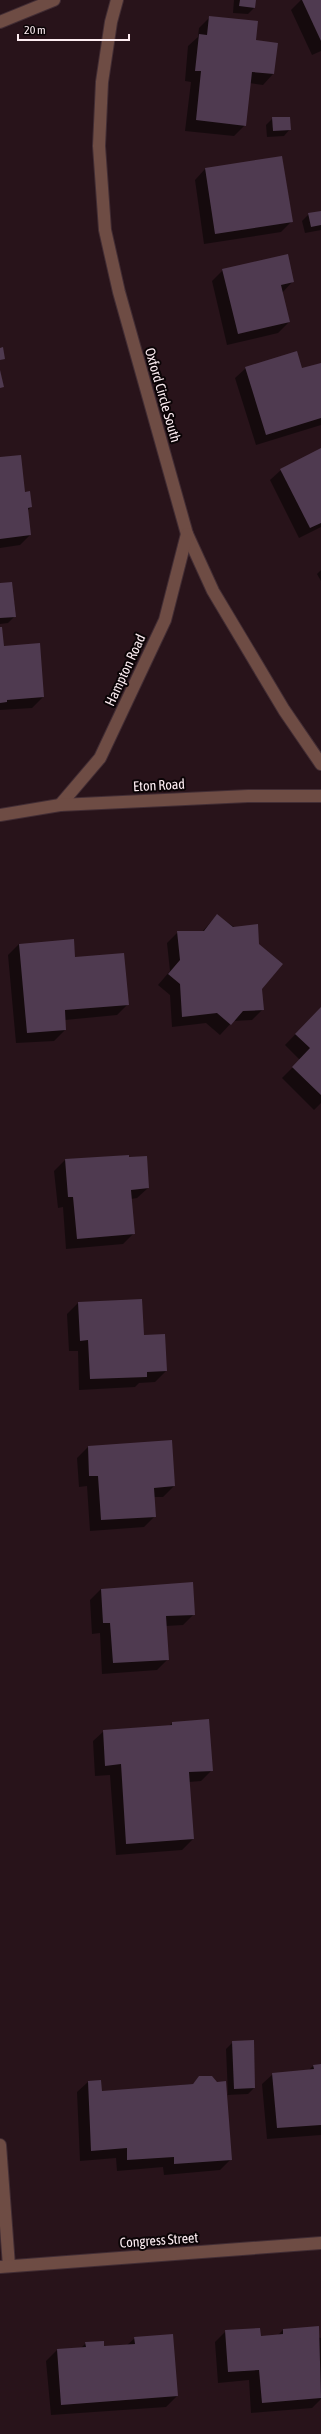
<svg xmlns="http://www.w3.org/2000/svg" width="321" height="2434" viewBox="0 0 321 2434" font-family="'Asap Condensed',sans-serif">
  <style>
    .shadow { fill: #0007 }
    .building { fill: #4f3a50 }
    .lines { fill: none; stroke-linecap: round; stroke-linejoin: round }
    .minor-casing { stroke: #422d34; stroke-width: 14 }
    .minor { stroke: #6e4c44; stroke-width: 12 }
    .labels { text-anchor: middle; dominant-baseline: central; stroke-width: 4; stroke-linejoin: round; paint-order: stroke }
    .street-label { font-size: 14px; fill: #fdedf2; stroke: #0b0406 }
  </style>
  <rect width="100%" height="100%" fill="#28131a"/>
  <g class="shadow">
    <path d="M234,0H255V7L248,14L233,13Z"/>
    <path d="M301,0H321V51L312,55L291,10Z"/>
    <path d="M210,17L255,41L277,44L273,74L263,85L249,83L245,125L234,136L185,131L191,82L185,81L188,46L198,37L199,28Z"/>
    <path d="M273,118L290,129L284,136L267,137L266,125Z"/>
    <path d="M205,169L292,221L281,232L204,244L195,180Z"/>
    <path d="M321,212V230L305,233L302,221L309,214Z"/>
    <path d="M223,270L293,281L282,293L289,322L278,333L227,345L212,281Z"/>
    <path d="M321,364V425L256,445L235,378L246,368L301,370Z"/>
    <path d="M321,449V527L299,538L270,480L281,470Z"/>
    <path d="M0,458L24,493L31,507L27,511L30,535L20,545L0,548Z"/>
    <path d="M321,570V581L317,574Z"/>
    <path d="M0,584L15,616L8,623L0,624Z"/>
    <path d="M0,628L3,647L43,697L32,708L0,710Z"/>
    <path d="M217,915L258,944L263,1009L252,1020L233,1021L220,1035L206,1023L172,1027L170,995L158,985L170,971L167,943L178,932H202Z"/>
    <path d="M19,944L74,958L128,1004L117,1015L65,1020V1030L54,1041L16,1043L8,955Z"/>
    <path d="M321,1008V1103L314,1110L282,1078L300,1060L285,1045Z"/>
    <path d="M65,1160L148,1188L137,1198L131,1199L134,1233L123,1244L66,1249L63,1207L58,1208L54,1171Z"/>
    <path d="M78,1303L143,1336L166,1371L155,1382L139,1383L135,1387L79,1390L78,1351H69L67,1314Z"/>
    <path d="M171,1441L174,1486L163,1497H154L155,1516L144,1527L90,1531L87,1486L79,1487L77,1458L88,1447Z"/>
    <path d="M101,1589L194,1614L183,1625L166,1626L168,1659L157,1670L102,1674L100,1633L92,1634L90,1600Z"/>
    <path d="M208,1720L212,1770L201,1781L189,1782L193,1839L182,1850L116,1855L110,1775L95,1776L93,1741L104,1731L169,1726L172,1723Z"/>
    <path d="M233,2042L254,2088L248,2094L226,2095L231,2159L220,2170L164,2175L163,2167L117,2171L116,2158L80,2161L77,2092L88,2082L100,2081L101,2092L193,2084L199,2077L228,2095L226,2049Z"/>
    <path d="M321,2065V2135L267,2139L262,2084L273,2074L308,2071L313,2066Z"/>
    <path d="M283,2330L321,2338V2399L312,2408L251,2413L249,2380L218,2383L215,2342L226,2331L260,2337L278,2335Z"/>
    <path d="M135,2338L177,2396L166,2407L51,2415L46,2361L57,2350L80,2349L86,2343L103,2347L127,2345Z"/>
  </g>
  <g class="building">
    <path d="M240,0H256L255,8L239,6Z"/>
    <path d="M302,0H321V41Z"/>
    <path d="M209,16L258,21L256,40L278,43L274,74L252,72L246,126L196,120L201,71H195L199,34L207,35Z"/>
    <path d="M272,117H290L291,130L273,131Z"/>
    <path d="M282,156L293,222L215,234L205,168Z"/>
    <path d="M321,211V225L311,227L308,213Z"/>
    <path d="M288,254L294,282L281,285L290,322L238,334L222,269Z"/>
    <path d="M3,347L5,359L0,360V348Z"/>
    <path d="M297,351L302,368L321,363V418L266,435L245,367Z"/>
    <path d="M0,370L4,387L0,388Z"/>
    <path d="M321,448V523L310,528L280,469Z"/>
    <path d="M21,455L25,492L30,491L32,507L28,508L31,535L0,539V457Z"/>
    <path d="M12,582L16,617L0,618V583Z"/>
    <path d="M0,627H2L4,646L40,643L44,697L7,700V702L0,703Z"/>
    <path d="M217,914L233,927L258,924L259,944L283,964L262,989L264,1010L243,1011L231,1025L217,1013L182,1017L180,984L168,974L180,960L177,931H204Z"/>
    <path d="M74,939L75,957L124,953L129,1005L65,1010L66,1030L27,1033L19,944Z"/>
    <path d="M321,1007V1095L292,1067L310,1048L295,1034Z"/>
    <path d="M129,1155V1157L147,1156L149,1188L131,1190L135,1234L77,1239L73,1197H68L65,1159Z"/>
    <path d="M142,1299L144,1335L165,1334L167,1371L147,1372V1377L90,1379L88,1340L80,1341L78,1302Z"/>
    <path d="M172,1440L175,1486L154,1488L156,1517L101,1520L98,1476H89L88,1446Z"/>
    <path d="M193,1582L195,1615L166,1616L169,1660L113,1663L110,1623H103L101,1589Z"/>
    <path d="M209,1719L213,1771L189,1772L194,1839L126,1844L121,1764L105,1766L103,1730L172,1725V1722Z"/>
    <path d="M254,2040L255,2088L234,2089L232,2041Z"/>
    <path d="M321,2064V2125L277,2128L272,2073L314,2069L313,2065Z"/>
    <path d="M212,2076L217,2082L226,2081L232,2160L174,2164V2157L127,2160V2148L91,2151L88,2081L101,2080L102,2091L193,2084L199,2076Z"/>
    <path d="M319,2326L321,2398L262,2403L259,2370L228,2372L225,2330L260,2328L261,2336L283,2334V2329Z"/>
    <path d="M173,2334L178,2396L61,2405L57,2349L86,2347L85,2342L104,2341V2346L135,2344L134,2337Z"/>
  </g>
  <g class="lines">
    <defs>
      <g id="minor">
        <path d="M117,0L111,22L102,82L99,146L105,230L119,292L187,534L213,591L284,710L321,764"/>
        <path d="M0,22L54,0"/>
        <path d="M60,805L100,758L165,620L187,534"/>
        <path d="M0,815L60,805L248,796H321"/>
        <path d="M0,2145L9,2266"/>
        <path d="M0,2267L321,2243"/>
      </g>
    </defs>
    <use href="#minor" class="minor-casing"/>
    <use href="#minor" class="minor"/>
  </g>
  <g class="labels">
    <g class="street-label">
      <text transform="translate(163 395) rotate(74)">Oxford Circle South</text>
      <text transform="translate(125 670) rotate(-65)">Hampton Road</text>
      <text transform="translate(159 785) rotate(-3)">Eton Road</text>
      <text transform="translate(159 2240) rotate(-4)">Congress Street</text>
    </g>
  </g>
  <path d="M18 34v6h111v-6" fill="none" stroke="#fdedf2" stroke-width="2"/>
  <text x="24" y="34" font-size="12" fill="#fdedf2" stroke="#0b0406" stroke-width="3" paint-order="stroke">20 m</text>
</svg>
